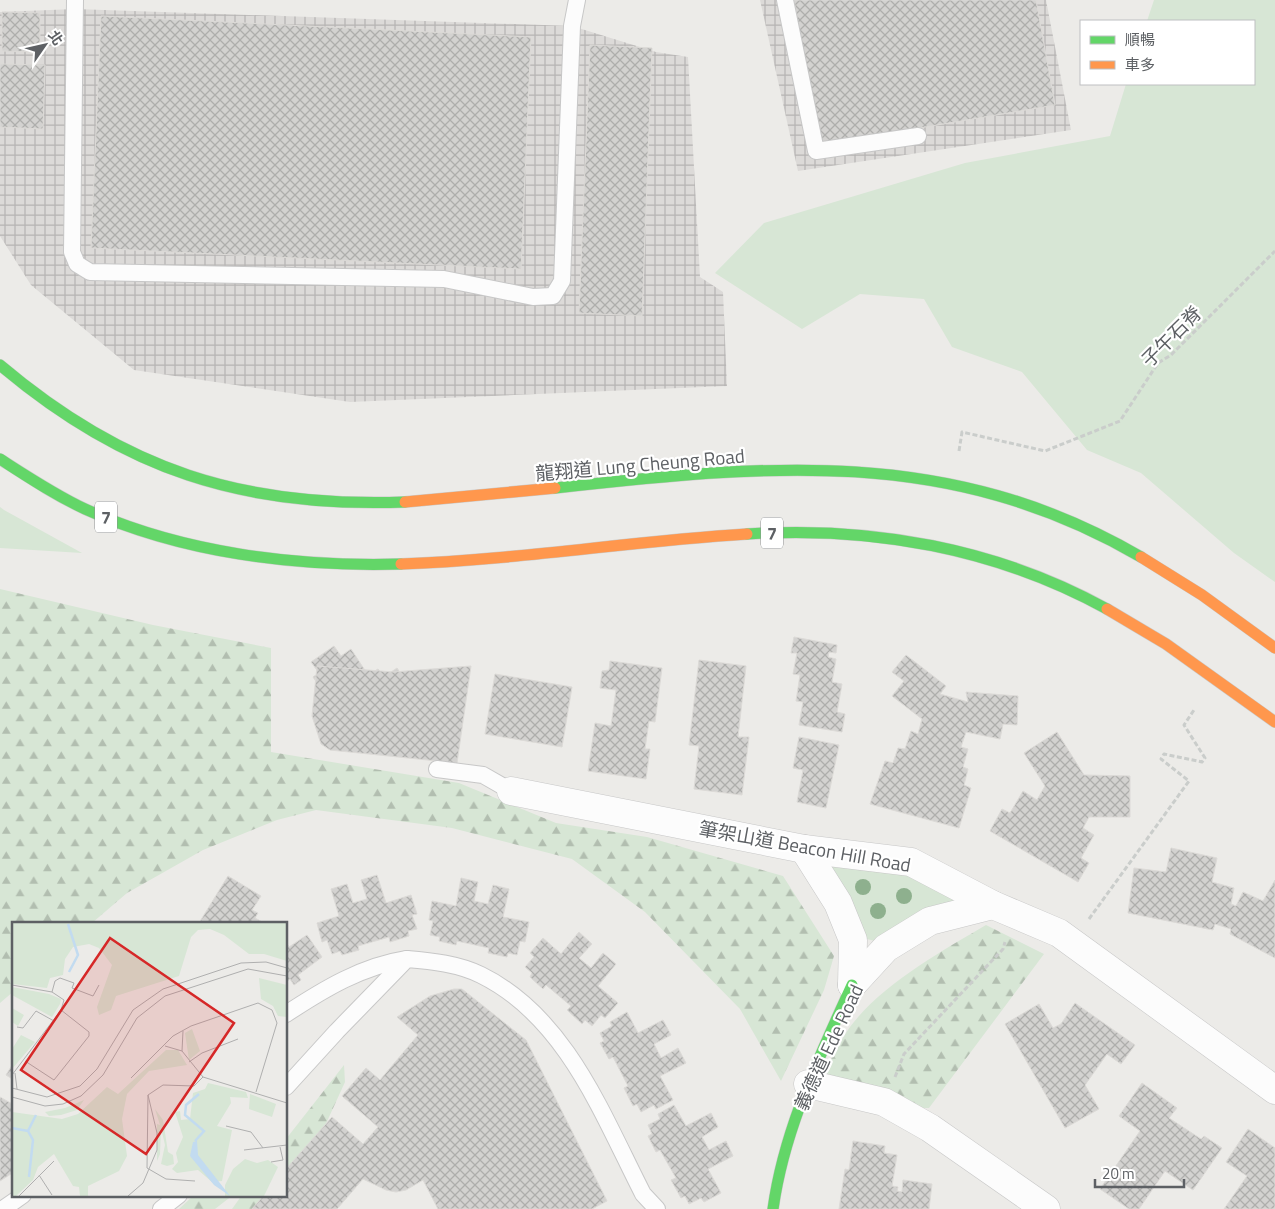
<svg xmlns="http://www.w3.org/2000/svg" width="1275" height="1209" viewBox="0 0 1275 1209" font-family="'Titillium Web','Noto Sans TC',sans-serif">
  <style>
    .industrial { fill: url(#industrial-grid) }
    .green { fill: #d7e6d5 }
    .forest { fill: url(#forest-firs) }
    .building { fill: url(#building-cross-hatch); stroke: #dcdad7 }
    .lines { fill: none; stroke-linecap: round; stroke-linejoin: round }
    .lane-casing { stroke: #c7c7c7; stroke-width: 18 }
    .street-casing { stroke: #c7c7c7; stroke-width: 29 }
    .fast-casing { stroke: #c9c9c8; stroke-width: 12 }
    .slow-casing { stroke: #c9c9c8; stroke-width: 12 }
    .path { stroke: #cacdcb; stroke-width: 3; stroke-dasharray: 5 2.5; stroke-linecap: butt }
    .lane { stroke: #fcfcfc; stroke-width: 16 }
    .street { stroke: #fcfcfc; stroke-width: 28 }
    .fast { stroke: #63d668; stroke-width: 11 }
    .slow { stroke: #ff974d; stroke-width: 11 }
    .tree { fill: #8eb08e }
    .labels { text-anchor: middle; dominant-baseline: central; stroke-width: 4.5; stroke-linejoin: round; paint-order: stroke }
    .shield { fill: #fff; stroke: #8e9092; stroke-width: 1 }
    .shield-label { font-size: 18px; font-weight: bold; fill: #5d6064 }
    .street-label { font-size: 19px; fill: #5d6064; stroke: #fff }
    .inset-river { fill: none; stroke: #c2dbf0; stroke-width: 2.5 }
    .inset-road { fill: none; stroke: #afafaf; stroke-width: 1 }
    .view { fill: #d62828; fill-opacity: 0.15; stroke: #d62828; stroke-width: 2.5 }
    .inset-edge { fill: none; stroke: #5d6064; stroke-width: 2.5 }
  </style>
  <defs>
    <pattern id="industrial-grid" width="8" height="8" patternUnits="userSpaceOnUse" patternTransform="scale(1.25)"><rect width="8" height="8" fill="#dcdad8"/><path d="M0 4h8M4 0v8" fill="none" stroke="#b6b4b3"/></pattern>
    <pattern id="forest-firs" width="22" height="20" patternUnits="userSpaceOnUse" patternTransform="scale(1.25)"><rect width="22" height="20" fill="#d7e6d5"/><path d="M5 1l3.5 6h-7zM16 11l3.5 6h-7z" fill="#b2beb0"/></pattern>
    <pattern id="building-cross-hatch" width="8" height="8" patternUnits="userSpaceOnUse" patternTransform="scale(1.25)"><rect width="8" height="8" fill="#d3d2d0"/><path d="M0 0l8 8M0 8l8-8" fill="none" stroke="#aeaeac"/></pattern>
  </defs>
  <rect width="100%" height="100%" fill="#ecebe8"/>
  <g class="industrial">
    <path d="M760,0H1046L1071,130L798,171Z"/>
    <path d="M75,9L572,26L656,52L688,57L700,277L723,292L727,386L350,402L134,370L31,285L0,236V12Z"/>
  </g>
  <g class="green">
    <path d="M1154,0H1275V582L1234,553L1141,473L1087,450L1022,372L952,347L924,299L860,294L802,329L715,273L764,223L965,163L1110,136L1126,84H1254V21H1147Z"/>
    <path d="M0,507L4,510L82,553L0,548Z"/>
    <path d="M837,862L890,869L917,878L955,899L952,906L875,941L867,939L859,932L831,867Z"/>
  </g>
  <g class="forest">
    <path d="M0,589L153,625L271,648V752L459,783L556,823L647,837L783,876L834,956L824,990L781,1081L740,1009L645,912L572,859L452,828L316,810L277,820L203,850L127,893L92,923H14V991L0,1003Z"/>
    <path d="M986,925L1044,954L929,1108H912L822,1077C829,1063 836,1049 844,1036C872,990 940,952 986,925Z"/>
    <path d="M344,1065L345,1082L303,1174L286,1190V1139Z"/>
    <path d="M194,1195H233L215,1209H179Z"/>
    <path d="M242,1195H280L266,1209H232Z"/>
  </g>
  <g class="building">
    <path d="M794,0H1036L1055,105L819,145Z"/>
    <path d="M2,12L40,13V52L2,51Z"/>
    <path d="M101,16L531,37L521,269L91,248Z"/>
    <path d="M590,45L652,48L642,316L579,313Z"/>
    <path d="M0,64L45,65L43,129L0,127Z"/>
    <path d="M794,637L837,645L836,653L829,652L828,657L836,659L832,682L842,684L837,712L845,714L842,732L799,725L803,702L796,701L800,675L793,674L797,653H791Z"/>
    <path d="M334,646L341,656L351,649L368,675L378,669L384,677L397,668L421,704L414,708L419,715L422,713L426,718L458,722L453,756L357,743L313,677L319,673L311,662Z"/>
    <path d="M906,655L946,686L940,694L968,702L966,692L1018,696L1017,725L1003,724L1000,739L966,732L961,747L968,749L963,767L968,769L964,785L971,788L959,828L870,804L885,761L893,763L898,748L905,749L911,731L918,734L922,719L892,696L904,681L892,672Z"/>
    <path d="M699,660L746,666L738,737H749L742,795L694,789L699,746L689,745Z"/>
    <path d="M610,661L662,668L655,722L649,721L645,749H650L646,779L588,771L595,723L611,726L616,690L600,688L602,671L609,670Z"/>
    <path d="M317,666L393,672L471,666L457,763L330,750L321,744L312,716Z"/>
    <path d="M495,674L572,687L562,747L485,734Z"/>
    <path d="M1057,732L1084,775L1130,776V817H1089L1083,828L1094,835L1081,858L1089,863L1078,882L990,831L1002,809L1010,813L1023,791L1037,800L1045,786L1024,753Z"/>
    <path d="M799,737L839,745L826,808L797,802L803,770L793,768Z"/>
    <path d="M1171,848L1217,858L1212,882L1234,888L1231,904L1236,906L1243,892L1263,901L1275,880V958L1230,934L1231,929L1215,924L1213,930L1128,913L1134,868L1166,872Z"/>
    <path d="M377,875L386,903L411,895L417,914L412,915L417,929L408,931L409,936L390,942L389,937L358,946L359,950L342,955L340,951L332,954L327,940L322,942L317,923L339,916L331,889L347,884L353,903L367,899L361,880Z"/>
    <path d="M228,876L261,896L252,910L258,913L255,918L264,923H199Z"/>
    <path d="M461,878L478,882L474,901L488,904L493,885L509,889L503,917L529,922L525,942L520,941L517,955L508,953L507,957L488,953L489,948L457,941L456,945L439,941L440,937L430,935L433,921L429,920L432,901L456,906Z"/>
    <path d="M579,932L592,944L579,958L591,968L603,953L616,964L598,986L618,1003L605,1018L601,1015L592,1026L585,1020L582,1024L567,1010L571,1006L546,985L543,989L530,977L532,973L525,967L534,957L530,953L543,938L561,954Z"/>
    <path d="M307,935L322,957L298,975L301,980L294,985L290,979L286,982V942L289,947Z"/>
    <path d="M454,989H462L526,1040L607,1201L592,1209H438L423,1180L406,1190L396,1192L386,1190L363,1179L337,1209H252L264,1195H286V1169L332,1117L363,1144L378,1127L342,1096L366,1068L380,1080L418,1035L397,1017L430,996Z"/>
    <path d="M1075,1003L1135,1045L1121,1064L1107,1054L1085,1085L1099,1109L1065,1128L1005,1024L1039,1004L1053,1028L1061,1024Z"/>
    <path d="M627,1012L638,1033L663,1020L671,1035L654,1044L661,1058L678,1048L686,1063L660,1076L673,1100L656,1109L654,1105L641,1112L637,1104L633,1106L624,1088L628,1086L613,1057L609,1059L600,1043L604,1041L600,1033L612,1026L610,1022Z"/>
    <path d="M14,1062V1080L6,1075Z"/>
    <path d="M1142,1083L1177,1108L1169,1118L1201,1139L1204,1136L1222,1148L1193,1190L1165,1171L1139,1209H1129L1100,1189L1140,1131L1119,1116Z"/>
    <path d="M0,1097L14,1105V1172L0,1181Z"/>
    <path d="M674,1105L686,1126L711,1113L718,1127L702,1137L709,1150L726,1141L733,1156L708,1169L721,1193L704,1202L701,1198L689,1204L685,1196L681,1198L671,1180L676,1178L660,1150L656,1152L648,1136L652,1134L648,1125L660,1119L658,1114Z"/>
    <path d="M1248,1129L1275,1148V1209H1224L1247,1176L1226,1162Z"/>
    <path d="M853,1141L885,1146L884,1153L897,1155L892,1186L898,1187L897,1191L902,1192L903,1180L932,1184L929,1209H839L845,1169L849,1170Z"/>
  </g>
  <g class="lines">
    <defs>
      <g id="lane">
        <path d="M75,0L72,252L77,264L90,272L444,279L533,297L553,296L562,281L572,26L577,0"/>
        <path d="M785,0L816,151L918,136"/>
        <path d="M437,769L483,775L511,791"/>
        <path d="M286,1014C324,989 362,966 407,959"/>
        <path d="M286,1087L337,1031L407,959C432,961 459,964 481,975C566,1017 602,1114 643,1194L657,1209"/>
        <path d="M3,1209L23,1195"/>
        <path d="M161,1209L179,1195"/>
      </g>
      <g id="street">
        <path d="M511,791L804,849L911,862L993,905L1059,933L1275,1090"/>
        <path d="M804,849L838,903L853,940L852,985"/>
        <path d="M852,985L886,948L930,921L993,905"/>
        <path d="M808,1084L884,1102L930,1128L1046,1209"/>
      </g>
      <g id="fast">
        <path d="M0,365C124,470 243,508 405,502"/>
        <path d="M0,459C28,477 55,495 85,509C182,553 296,567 401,564"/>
        <path d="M555,488C766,465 949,445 1141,557"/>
        <path d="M747,534C872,526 996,548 1107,609"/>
        <path d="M773,1209C784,1129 819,1058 852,985"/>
      </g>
      <g id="slow">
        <path d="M405,502L555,488"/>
        <path d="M1141,557L1202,595L1275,648"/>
        <path d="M401,564C517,560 631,541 747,534"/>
        <path d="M1107,609L1166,644L1275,722"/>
      </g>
    </defs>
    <use href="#lane" class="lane-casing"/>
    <use href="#street" class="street-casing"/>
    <use href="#fast" class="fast-casing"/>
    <use href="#slow" class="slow-casing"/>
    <g class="path">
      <path d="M959,451L962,432L1045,451L1120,421L1158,363L1171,355L1275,251"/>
      <path d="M1089,919L1189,781L1161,759L1164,754L1202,762L1205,758L1184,725L1194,710"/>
      <path d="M895,1077L904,1054L1003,949L1005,942"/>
    </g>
    <use href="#lane" class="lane"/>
    <use href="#street" class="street"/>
    <use href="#fast" class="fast"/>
    <use href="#slow" class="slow"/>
  </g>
  <g class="tree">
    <circle cx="863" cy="887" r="8"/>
    <circle cx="904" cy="896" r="8"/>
    <circle cx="878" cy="911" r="8"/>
  </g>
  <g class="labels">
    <g class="shield">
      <rect x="95" y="501.5" width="22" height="31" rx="4"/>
      <rect x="761" y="517.5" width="22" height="31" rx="4"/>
    </g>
    <g class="shield-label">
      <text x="106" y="517">7</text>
      <text x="772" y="533">7</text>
    </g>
    <g class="street-label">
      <text transform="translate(1171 336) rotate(-45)">子午石脊</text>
      <text transform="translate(640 464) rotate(-5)">龍翔道 Lung Cheung Road</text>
      <text transform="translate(805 846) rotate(10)">筆架山道 Beacon Hill Road</text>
      <text transform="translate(828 1047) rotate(-65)">義德道 Ede Road</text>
    </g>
  </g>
  <g transform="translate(12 922)">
    <rect width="275" height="275" fill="#ecebe8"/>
    <path d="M0,1H275V39L252,32H237L212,13L198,7L186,8L179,15L167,54L104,74L99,88L87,93L85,85L100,43L87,26L77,22L61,25L53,37L51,53L38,56L35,66L0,62ZM247,56L275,63V95L266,94L261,84L249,77ZM0,86L12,93L6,104L0,100ZM238,172L264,182L260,195L237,187ZM72,178L65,188L49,193L37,194L33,190L53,186Z" fill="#d7e6d5"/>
    <path d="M0,65L37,72L49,77L48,82L40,95L0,73ZM180,107L188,129L177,138L173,111ZM9,113L23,120L0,147V127ZM154,128H166L175,143L137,149L115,172L110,197L115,234L107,249L76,264V274H68L67,265L61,264L42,232L26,245L21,258L4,274H0V190L50,197L66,192L95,165L106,172ZM196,161L234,170L236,176L218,175L219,181L205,204L220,208L210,259L200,260L186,248L165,251L160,247L166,240L164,231L171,215L163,190L168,189L169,198L178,197L181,171L193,167ZM143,187L151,198L156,230L161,233L162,242L155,244L149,242L153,223L149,206L148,232L145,239V202L148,203ZM233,237L245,241L256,238L266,245L252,274H213V263L221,247Z" fill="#d7e6d5"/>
    <path d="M185,219L186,233L218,274L202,263L178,234L181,220Z" fill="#c2dbf0"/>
    <path class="inset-river" d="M56,2L66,33L57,50M0,206L16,209M183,219L192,209L173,193L174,183L187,172M17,255L21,218L16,209L24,193"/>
    <path class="inset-road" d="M0,63L40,70L52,78L49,88L0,153M40,70L43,59L48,56L62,61L60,66L81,74L87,63M5,105L11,106L24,89L42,99M171,109L170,129L191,155L275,181M153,124L170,129M13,139L42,158L77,114V110L49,88M177,140L190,131L226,117M3,151L5,167M119,156L161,114L179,104L246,81L260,88L265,101L244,170M0,166L35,175L68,164L85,147L121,88L151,67L229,41L254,40L275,46M136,173L135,246L154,257L183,259M0,175L33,184L51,182L69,174L91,153L125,96L153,74L236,47L275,54M214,204L239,210L251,226M232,228L275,223M259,240L271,238L268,225M27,253L40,273M7,274L42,239M116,274L131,261L145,228V211L136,173L151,163L182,164L191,155"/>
    <path class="view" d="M98,16L222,101L134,232L9,148Z"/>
    <rect width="275" height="275" class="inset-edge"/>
  </g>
  <rect x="1080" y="20" width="175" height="65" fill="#ffffff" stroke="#bebfc1"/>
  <rect x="1090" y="36" width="25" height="8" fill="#63d668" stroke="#bebfc1"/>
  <text x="1125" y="45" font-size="15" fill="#5d6064">順暢</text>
  <rect x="1090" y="61" width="25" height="8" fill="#ff974d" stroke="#bebfc1"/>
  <text x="1125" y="70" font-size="15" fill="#5d6064">車多</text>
  <g transform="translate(45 45) rotate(56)" stroke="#ffffff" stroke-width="4" paint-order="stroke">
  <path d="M0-4L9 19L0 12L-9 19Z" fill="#5d6064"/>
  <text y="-8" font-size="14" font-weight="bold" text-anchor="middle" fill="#5d6064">北</text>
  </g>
  <path d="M1095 1179v8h89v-8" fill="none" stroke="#5d6064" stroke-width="2.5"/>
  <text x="1102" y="1179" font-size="15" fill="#5d6064" stroke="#ffffff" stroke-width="4" paint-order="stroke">20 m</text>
</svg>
